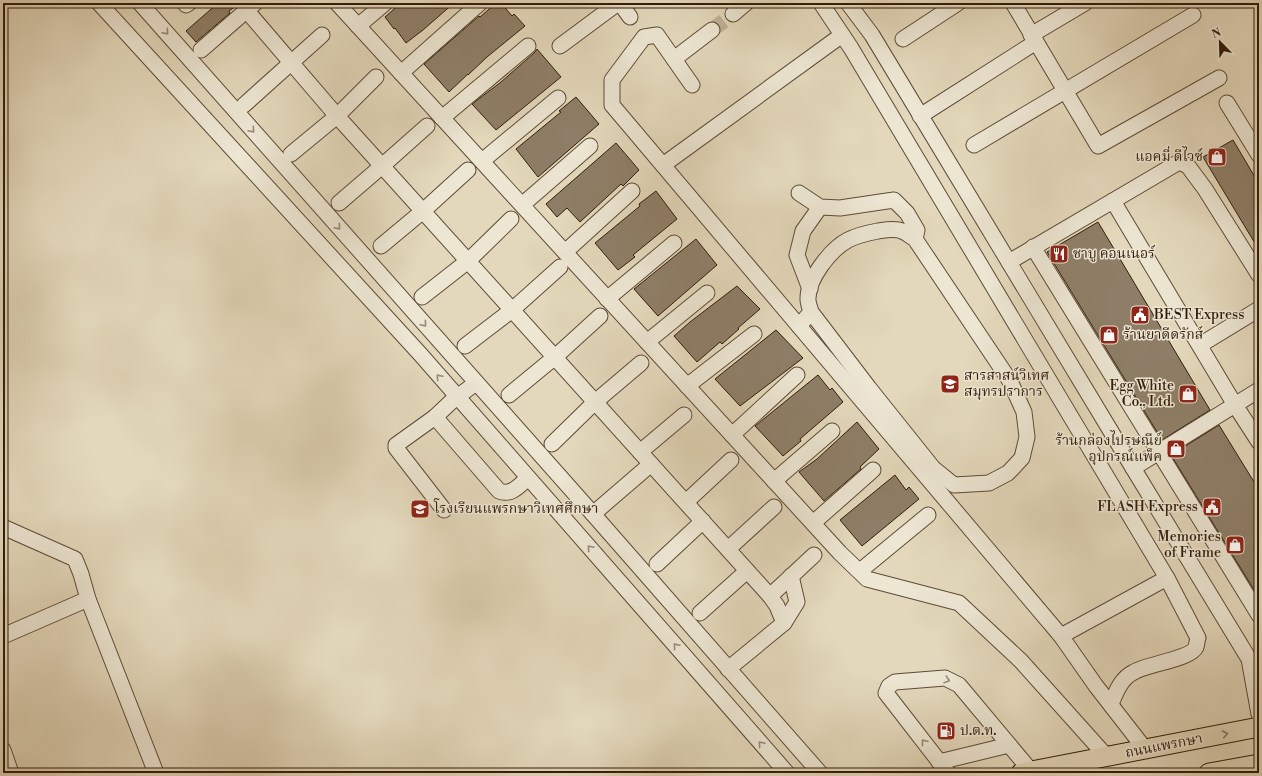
<svg xmlns="http://www.w3.org/2000/svg" width="1262" height="776" viewBox="0 0 1262 776" font-family="'Libre Bodoni','Noto Serif Thai',serif">
  <style>
    .building { fill: #8e7e67; stroke: #311c0b }
    .lines { fill: none; stroke-linecap: round; stroke-linejoin: round }
    .minor-tunnel { stroke: #bfb298; stroke-width: 15; stroke-dasharray: 15 8; stroke-linecap: butt }
    .minor-casing { stroke: #5e4b37; stroke-width: 17 }
    .major-casing { stroke: #311c0b; stroke-width: 21 }
    .minor { stroke: #ede6d3; stroke-width: 15 }
    .major { stroke: #e3d8bb; stroke-width: 19 }
    .oneway { stroke: #988b79 }
    .oneway2 { stroke: #8a7a63 }
    .labels { text-anchor: middle; dominant-baseline: central; stroke-width: 3; stroke-linejoin: round; paint-order: stroke }
    .poi-label { font-size: 14px; fill: #311c0b; stroke: #ede6d3; text-anchor: start }
    .street-label { font-size: 14px; fill: #311c0b; stroke: #ede6d3 }
  </style>
  <rect width="100%" height="100%" fill="#e3d8bb"/>
  <filter id="stains"><feTurbulence type="fractalNoise" baseFrequency=".005" numOctaves="4"/><feColorMatrix values="0 0 0 0 .2 0 0 0 0 .09 0 0 0 0 .02 0 0 0 .5 -.17"/></filter>
  <radialGradient id="worn" r=".72"><stop offset=".6" stop-color="#630" stop-opacity="0"/><stop offset="1" stop-color="#630" stop-opacity=".3"/></radialGradient>
  <g class="building">
    <path d="M218,3H240L229,11L230,13L196,42L186,31Z"/>
    <path d="M401,3H454L423,30L406,43L395,28L394,29L385,17Z"/>
    <path d="M496,3H501L512,16L514,14L525,26L487,57L468,75V74L449,92L424,64L479,16L480,17Z"/>
    <path d="M537,49L561,77L496,130L472,104L501,82L534,53Z"/>
    <path d="M576,97L599,124L538,177L516,149L561,112L559,111Z"/>
    <path d="M1233,140L1259,184V250L1203,157Z"/>
    <path d="M616,143L639,170L623,186L621,184L580,222L567,208L557,217L546,204Z"/>
    <path d="M656,191L677,219L633,255L635,257L618,270L595,243L640,206L639,204Z"/>
    <path d="M1098,222L1210,410L1162,440L1047,252Z"/>
    <path d="M696,239L717,265L658,316L634,289Z"/>
    <path d="M737,286L760,309L738,328L739,329L722,344L720,342L697,362L674,336L690,322Z"/>
    <path d="M776,330L803,358L740,406L715,379Z"/>
    <path d="M818,375L830,390L832,388L843,402L800,439L801,441L783,456L755,426Z"/>
    <path d="M857,422L879,449L860,467L861,469L824,501L799,472L817,459Z"/>
    <path d="M1219,425L1259,490V598L1171,455Z"/>
    <path d="M895,475L906,490L909,487L919,499L862,546L840,520Z"/>
  </g>
  <g class="lines">
    <path class="minor-tunnel" d="M712,30L733,14"/>
    <defs>
      <g id="minor">
        <path d="M99,3L421,355L787,773"/>
        <path d="M140,3L593,514L820,773"/>
        <path d="M337,3L840,553L867,579L959,603L1021,661L1107,757"/>
        <path d="M620,3L630,17"/>
        <path d="M821,3L851,48L1167,578L1061,636"/>
        <path d="M848,3L872,35L1133,468L1249,659L1259,714"/>
        <path d="M1013,3L1098,146L1219,78"/>
        <path d="M186,5L189,3"/>
        <path d="M247,11L337,116L770,596L777,606L784,623"/>
        <path d="M733,14L746,3"/>
        <path d="M358,26L385,3"/>
        <path d="M1031,35L1085,3"/>
        <path d="M903,39L958,3"/>
        <path d="M560,46L618,3"/>
        <path d="M201,50L255,3"/>
        <path d="M674,59L712,30"/>
        <path d="M401,73L480,3"/>
        <path d="M692,85L657,35L644,37L612,80V105L1061,636L1096,686L1145,749"/>
        <path d="M1227,103L1259,155"/>
        <path d="M244,105L322,35"/>
        <path d="M920,116L1036,42"/>
        <path d="M442,118L528,46"/>
        <path d="M974,145L1193,15"/>
        <path d="M291,154L337,116L376,77"/>
        <path d="M482,161L558,98"/>
        <path d="M663,165L842,35"/>
        <path d="M799,193L820,207L840,208L894,200L907,213L917,230L915,239"/>
        <path d="M1113,201L1235,405L1259,442"/>
        <path d="M339,203L382,166L427,126"/>
        <path d="M522,205L590,146"/>
        <path d="M381,246L423,211L468,170"/>
        <path d="M1033,247L1259,615"/>
        <path d="M565,252L632,191"/>
        <path d="M1009,262L1179,162L1188,166L1205,189L1259,275"/>
        <path d="M810,289L797,255L803,231L820,207"/>
        <path d="M422,297L468,261L511,219"/>
        <path d="M607,299L674,243"/>
        <path d="M799,326L811,312C810,308 808,303 808,300C807,279 831,249 848,240C858,235 867,233 878,231C885,230 895,228 902,231C907,233 911,237 915,239L1010,381L1024,412L1027,437L1022,458L1008,473L989,483L954,485L933,468L869,388L811,312"/>
        <path d="M647,342L707,293"/>
        <path d="M1200,345L1259,309"/>
        <path d="M465,346L512,310L560,267"/>
        <path d="M687,386L754,334"/>
        <path d="M509,395L555,357L600,316"/>
        <path d="M435,417L453,400L476,383"/>
        <path d="M732,435L797,375"/>
        <path d="M552,444L595,402L641,363"/>
        <path d="M640,452L684,415"/>
        <path d="M1133,468L1259,390"/>
        <path d="M774,481L832,431"/>
        <path d="M686,502L731,460"/>
        <path d="M444,510L396,448V445L435,417L499,491C511,496 519,486 528,478"/>
        <path d="M593,514L651,464"/>
        <path d="M813,523L873,470"/>
        <path d="M3,527L75,559L81,574L88,599L3,636"/>
        <path d="M728,549L774,507"/>
        <path d="M657,564L703,521"/>
        <path d="M860,571L928,515"/>
        <path d="M770,596L814,555"/>
        <path d="M88,599L156,773"/>
        <path d="M700,613L747,571"/>
        <path d="M728,669L784,623L797,602L791,576"/>
        <path d="M1111,704C1116,692 1121,678 1134,672C1147,664 1191,659 1196,647C1197,644 1197,640 1198,638L1167,578"/>
        <path d="M3,750L11,773"/>
        <path d="M939,762L1009,745"/>
        <path d="M948,773L886,693L889,686L895,682L945,678L959,685L1031,771"/>
      </g>
      <g id="major">
        <path d="M1021,773L1259,727"/>
        <path d="M1209,773L1259,764"/>
      </g>
    </defs>
    <use href="#minor" class="minor-casing"/>
    <use href="#major" class="major-casing"/>
    <use href="#minor" class="minor"/>
    <use href="#major" class="major"/>
  </g>
  <defs><path id="oneway-chevron" d="M-2-3.5L2.5 0L-2 3.5" fill="none" stroke-width="1.6" stroke-linecap="round" stroke-linejoin="round"/></defs>
  <g class="oneway">
    <use href="#oneway-chevron" transform="translate(166 32) rotate(49)"/>
    <use href="#oneway-chevron" transform="translate(252 130) rotate(49)"/>
    <use href="#oneway-chevron" transform="translate(338 227) rotate(49)"/>
    <use href="#oneway-chevron" transform="translate(424 324) rotate(49)"/>
    <use href="#oneway-chevron" transform="translate(439 377) rotate(-131)"/>
    <use href="#oneway-chevron" transform="translate(590 548) rotate(-131)"/>
    <use href="#oneway-chevron" transform="translate(676 646) rotate(-131)"/>
    <use href="#oneway-chevron" transform="translate(947 680) rotate(18)"/>
    <use href="#oneway-chevron" transform="translate(924 742) rotate(-128)"/>
    <use href="#oneway-chevron" transform="translate(761 744) rotate(-131)"/>
  </g>
  <use class="oneway2" href="#oneway-chevron" transform="translate(1225 734) rotate(-11)"/>
  <defs>
    <symbol id="shop-square" viewBox="-11 -11 22 22"><rect x="-9" y="-9" width="18" height="18" rx="4" fill="#8f2418" stroke="#ede6d3"/><path d="M-5-2.5h2.3a2.7 3.5 0 0 1 5.4 0H5L5.5 6h-11ZM-1.5-2.5h3a1.5 2.3 0 0 0-3 0Z" fill="#fff"/></symbol>
    <symbol id="restaurant-square" viewBox="-11 -11 22 22"><rect x="-9" y="-9" width="18" height="18" rx="4" fill="#8f2418" stroke="#ede6d3"/><path d="M-5-6h1v4h1v-4h1v4h1v-4h1v5L-1.5 .5V6h-2V.5L-5-1ZM5-6V6H3V1.5H1.5Q1.5-4 5-6Z" fill="#fff"/></symbol>
    <symbol id="civic-square" viewBox="-11 -11 22 22"><rect x="-9" y="-9" width="18" height="18" rx="4" fill="#8f2418" stroke="#ede6d3"/><path d="M-.6-6.5H3V-4.5H.6V-3L4-1V1h2V6H-6V1h2V-1L-.6-3ZM-1.2 2.5V6h2.4V2.5Z" fill="#fff"/></symbol>
    <symbol id="school-square" viewBox="-11 -11 22 22"><rect x="-9" y="-9" width="18" height="18" rx="4" fill="#8f2418" stroke="#ede6d3"/><path d="M0-5L7-2L0 1L-7-2ZM-4 1L0 2.5L4 1V4Q0 6-4 4Z" fill="#fff"/></symbol>
    <symbol id="fuel-square" viewBox="-11 -11 22 22"><rect x="-9" y="-9" width="18" height="18" rx="4" fill="#8f2418" stroke="#ede6d3"/><path d="M-5.5-6h7V0h2V4h1.3V-2.5L3-4.5l.8-.8L6-3V5H2.5V1h-1V6h-7ZM-4.2-4.7v3.2H.2V-4.7Z" fill="#fff"/></symbol>
  </defs>
  <g fill-rule="evenodd">
    <use href="#shop-square" x="1206" y="146" width="22" height="22"/>
    <use href="#restaurant-square" x="1048" y="243" width="22" height="22"/>
    <use href="#civic-square" x="1129" y="304" width="22" height="22"/>
    <use href="#shop-square" x="1098" y="324" width="22" height="22"/>
    <use href="#school-square" x="939" y="373" width="22" height="22"/>
    <use href="#shop-square" x="1177" y="383" width="22" height="22"/>
    <use href="#shop-square" x="1165" y="438" width="22" height="22"/>
    <use href="#civic-square" x="1201" y="496" width="22" height="22"/>
    <use href="#school-square" x="409" y="498" width="22" height="22"/>
    <use href="#shop-square" x="1224" y="534" width="22" height="22"/>
    <use href="#fuel-square" x="935" y="720" width="22" height="22"/>
  </g>
  <g class="labels">
    <g class="poi-label">
      <text x="1203" y="157" text-anchor="end">แอคมี่ ดีไวซ์</text>
      <text x="1073" y="254">ชาบู คอนเนอร์</text>
      <text x="1154" y="315">BEST Express</text>
      <text x="1123" y="335">ร้านยาดีดรักส์</text>
      <text x="964" y="376">สารสาสน์วิเทศ<tspan x="964" dy="16">สมุทรปราการ</tspan></text>
      <text x="1174" y="386" text-anchor="end">Egg White<tspan x="1174" dy="16">Co., Ltd.</tspan></text>
      <text x="1162" y="441" text-anchor="end">ร้านกล่องไปรษณีย์<tspan x="1162" dy="16">อุปกรณ์แพ็ค</tspan></text>
      <text x="1198" y="507" text-anchor="end">FLASH Express</text>
      <text x="434" y="509">โรงเรียนแพรกษาวิเทศศึกษา</text>
      <text x="1221" y="537" text-anchor="end">Memories<tspan x="1221" dy="16">of Frame</tspan></text>
      <text x="960" y="731">ป.ต.ท.</text>
    </g>
    <g class="street-label">
      <text transform="translate(1164 746) rotate(-11)">ถนนแพรกษา</text>
    </g>
  </g>
  <rect width="1262" height="776" fill="none" stroke="#e3d8bb" stroke-width="16"/>
  <rect x="4" y="4" width="1254" height="768" fill="none" stroke="#311c0b" stroke-width="2"/>
  <rect x="8" y="8" width="1246" height="760" fill="none" stroke="#311c0b"/>
  <g transform="translate(1220 42) rotate(337)" stroke="#ede6d3" stroke-width="3" paint-order="stroke">
  <path d="M0-3L7 15L0 10L-7 15Z" fill="#311c0b"/>
  <text y="-6" font-size="11" font-weight="bold" text-anchor="middle" fill="#311c0b">N</text>
  </g>
  <rect width="100%" height="100%" filter="url(#stains)"/>
  <rect width="100%" height="100%" fill="url(#worn)"/>
</svg>
